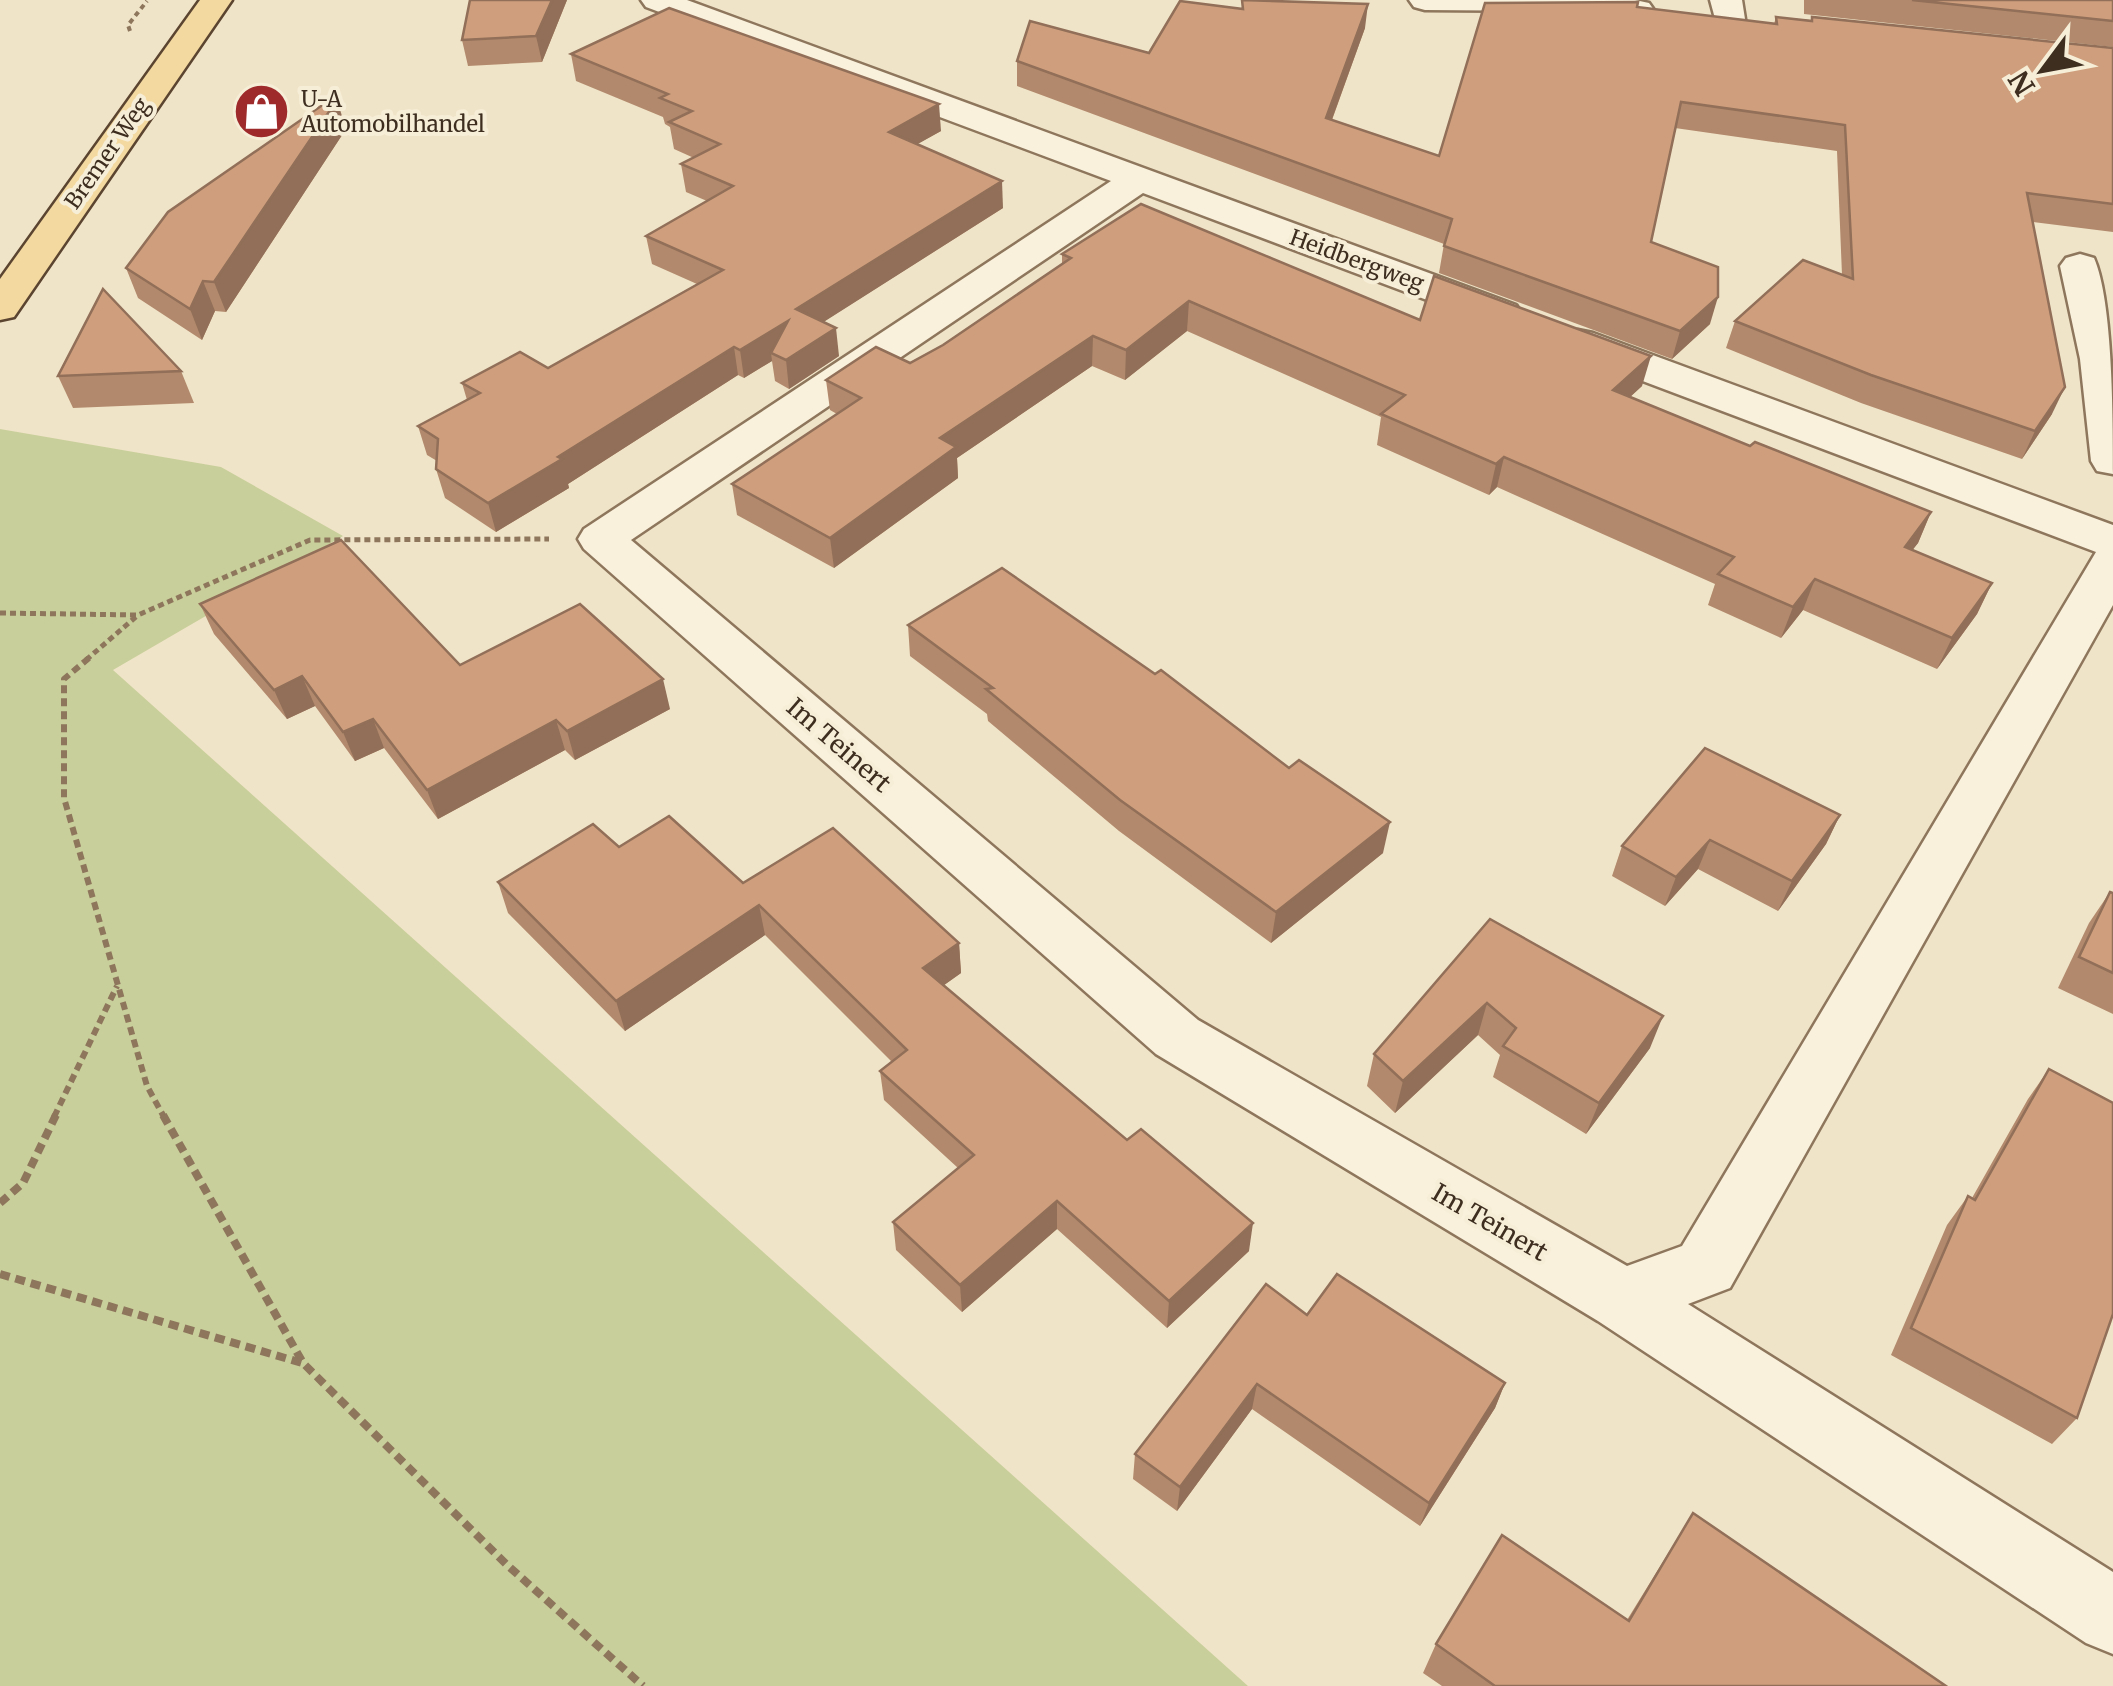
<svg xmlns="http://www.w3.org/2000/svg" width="2113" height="1686" viewBox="0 0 2113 1686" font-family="Merriweather,serif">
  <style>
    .green { fill: #c9cf9b }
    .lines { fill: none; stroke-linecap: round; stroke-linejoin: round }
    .minor-casing { stroke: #8d765c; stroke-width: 5 }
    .major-casing { stroke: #5b4430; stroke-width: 5 }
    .path-far3 { stroke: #8d765c; stroke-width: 4; stroke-dasharray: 5 4; stroke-linecap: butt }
    .path-far2 { stroke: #8d765c; stroke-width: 5; stroke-dasharray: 6 4; stroke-linecap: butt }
    .path-far1 { stroke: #8d765c; stroke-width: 6; stroke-dasharray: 8 5; stroke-linecap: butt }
    .path { stroke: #8d765c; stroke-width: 8; stroke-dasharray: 10 6; stroke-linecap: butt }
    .minor { fill: #faf1dc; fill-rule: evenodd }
    .major { fill: #f3d9a0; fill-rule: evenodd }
    .wall { fill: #b2896c }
    .shaded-wall { fill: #916f58 }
    .building { fill: #cf9f7d; stroke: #916f58; stroke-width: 2.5 }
    .labels { text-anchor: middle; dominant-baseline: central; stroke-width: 8; stroke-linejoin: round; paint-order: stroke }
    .far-poi-label { font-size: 22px; fill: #3d2e20; stroke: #f7eed8; text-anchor: start }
    .far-street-label { font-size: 22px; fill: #3d2e20; stroke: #f7eed8 }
    .street-label { font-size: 25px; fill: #3d2e20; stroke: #f7eed8 }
  </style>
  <rect width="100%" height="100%" fill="#f0e4c8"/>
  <path class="green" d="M0,429L221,467L343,536L113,670L1248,1686H0Z"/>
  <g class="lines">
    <defs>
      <g id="minor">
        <path d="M641,0H687L1516,305L1522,314L1516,323L1502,326L1488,323L1143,193L631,540L1198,1020L1627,1266L1682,1246L2096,552L1563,351L1557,342L1563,333L1578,330L1593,333L2113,525V605L1730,1288L1688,1304L2113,1572V1654L2086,1643L1598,1321L1156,1054L584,549L578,539L584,529L1111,181L646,7Z"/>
        <path d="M1409,0H1635L1649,3L1654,10L1649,17L1638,20L1557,11L1425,10L1414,7Z"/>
        <path d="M1710,0H1742L1745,19L1741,26H1717Z"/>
        <path d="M2080,254L2094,258C2113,301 2113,420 2113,474L2097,471L2091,461L2080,359L2060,266L2066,258Z"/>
      </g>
      <path id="major" d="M200,0H232L14,317L0,320V279Z"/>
    </defs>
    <use href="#minor" class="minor-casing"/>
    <use href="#major" class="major-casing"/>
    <path class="path-far3" d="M130,31L128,25L147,1"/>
    <g class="path-far2">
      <path d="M0,613L138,615L310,540L549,539"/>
      <path d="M86,660L138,615"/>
    </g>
    <g class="path-far1">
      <path d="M89,658L64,679V798L147,1086L164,1117"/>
      <path d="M54,1117L117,986"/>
    </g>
    <g class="path">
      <path d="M163,1115L303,1363L506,1564L643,1686"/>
      <path d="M0,1203L23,1183L56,1115"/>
      <path d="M0,1274L302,1363"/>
    </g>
    <use href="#minor" class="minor"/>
    <use href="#major" class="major"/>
  </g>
  <g class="wall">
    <path d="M567,0L542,62L468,66L462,40Z"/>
    <path d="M1242,0L1365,28L1332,120L1439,156L1637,7L1774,24L1776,17L1811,20L1812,17L2113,48V232L2033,222L2052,414L2022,459L1861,403L1726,348L1735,321L1842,275L1837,151L1675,128L1651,242L1710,324L1672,359L1439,273L1444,244L1017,86V61L1149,53L1242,9Z"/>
    <path d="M1804,0H2113V47L1804,14Z"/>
    <path d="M571,54L941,131L917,144L1003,208L823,322L839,356L789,389L775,381L772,361L744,378L738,375L568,484L569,488L496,532L445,498L436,469L437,461L427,455L418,426L467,400L462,383L548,368L697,284L652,264L646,236L707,201L686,192L681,164L694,158L674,149L670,127L665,124L663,117L576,81Z"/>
    <path d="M346,129L226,312L215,311L202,340L138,298L126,268Z"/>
    <path d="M1062,254L1420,320L1642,386L1630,397L1750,446L1931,512L1918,543L1912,550L1992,583L1977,614L1937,669L1803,610L1781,638L1708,605L1715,584L1497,487L1489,495L1377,445L1381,417L1187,331L1125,380L1092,366L957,458L958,478L834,568L737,515L732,484L837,414L830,410L826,380L910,363L943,345L1062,265Z"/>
    <path d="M181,371L194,403L73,408L58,376Z"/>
    <path d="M200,604L460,665L670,709L575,760L565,750L438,819L384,748L355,761L315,706L287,719L214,634Z"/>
    <path d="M908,625L1383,853L1271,943L1119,831L988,721L987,714L910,656Z"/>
    <path d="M1840,815L1826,844L1778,911L1698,869L1665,906L1612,876L1622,846Z"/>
    <path d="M619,847L959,943L961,973L944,985L1249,1251L1167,1328L1057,1229L962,1312L896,1250L893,1222L958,1168L884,1100L880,1071L892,1062L765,935L625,1031L508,913L498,882Z"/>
    <path d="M2110,892L2113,893V1014L2058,988L2089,923Z"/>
    <path d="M1490,919L1650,1048L1586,1134L1493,1077L1500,1055L1478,1035L1395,1113L1367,1086L1374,1054Z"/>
    <path d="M2049,1069L2077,1418L2052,1444L1891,1355L1947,1225L1968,1196L1972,1198L2028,1099Z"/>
    <path d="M1307,1315L1505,1383L1495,1408L1420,1526L1252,1409L1177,1511L1133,1479L1135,1454Z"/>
    <path d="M1693,1513L1946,1686H1442L1423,1673L1436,1644L1627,1620Z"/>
  </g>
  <g class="shaded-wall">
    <path d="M552,0H567L542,62L536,36Z"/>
    <path d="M1368,4L1365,28L1323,144L1326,118Z"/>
    <path d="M337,100L346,129L226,312L214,282Z"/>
    <path d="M939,104L941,131L891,159L889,132Z"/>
    <path d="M1002,181L1003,208L800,337L796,309Z"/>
    <path d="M203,281L215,311L202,340L190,309Z"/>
    <path d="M1718,297L1710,324L1672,359L1680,331Z"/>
    <path d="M1189,301L1187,331L1125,380L1126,350Z"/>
    <path d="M788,321L771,353L772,361L744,378L740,350Z"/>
    <path d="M836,328L839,356L789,389L786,360Z"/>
    <path d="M1093,336L1092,366L957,458L958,478L834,568L830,538L940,438Z"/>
    <path d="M734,347L738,375L568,484L569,488L496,532L488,503L558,457Z"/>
    <path d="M1651,356L1642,386L1605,420L1613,390Z"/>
    <path d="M2065,387L2052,414L2022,459L2035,431Z"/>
    <path d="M1504,457L1497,487L1489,495L1496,464Z"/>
    <path d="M1931,512L1918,543L1891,578L1905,547Z"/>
    <path d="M1815,579L1803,610L1781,638L1793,607Z"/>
    <path d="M1992,583L1977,614L1937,669L1952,638Z"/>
    <path d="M302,676L315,706L287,719L274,690Z"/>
    <path d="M663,679L670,709L575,760L567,731Z"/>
    <path d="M373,719L384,748L355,761L343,732Z"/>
    <path d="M556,720L565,750L438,819L427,790Z"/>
    <path d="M1840,815L1826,844L1778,911L1792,881Z"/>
    <path d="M1390,822L1383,853L1271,943L1276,912Z"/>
    <path d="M1710,840L1698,869L1665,906L1676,877Z"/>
    <path d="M759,905L765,935L625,1031L616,1001Z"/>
    <path d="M959,943L961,973L926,998L923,968Z"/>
    <path d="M1487,1003L1478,1035L1395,1113L1403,1081Z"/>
    <path d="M1663,1016L1650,1048L1586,1134L1599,1103Z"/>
    <path d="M1057,1201V1229L962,1312L960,1285Z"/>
    <path d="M1253,1223L1249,1251L1167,1328L1169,1301Z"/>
    <path d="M1505,1383L1495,1408L1420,1526L1429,1503Z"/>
    <path d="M1257,1384L1252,1409L1177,1511L1180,1487Z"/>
  </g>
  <g class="building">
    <path d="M470,0H552L536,36L462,40Z"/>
    <path d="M1242,0L1368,4L1326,118L1439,156L1485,3L1638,2L1637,7L1777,24L1776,17L1812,21V17L2113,48V204L2027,193L2065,387L2035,431L1871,375L1735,321L1803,260L1853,279L1845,125L1681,102L1651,242L1718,267V297L1680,331L1444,246L1452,219L1017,61L1030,21L1149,53L1180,1L1243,9Z"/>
    <path d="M1912,0H2113V21Z"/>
    <path d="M669,8L939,104L889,132L1002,181L796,309L836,328L786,360L771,353L788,321L740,350L734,347L558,457L562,459L488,503L436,469L438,439L418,426L480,393L462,383L520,352L548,368L723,270L646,236L733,186L681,164L720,144L669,122L692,111L660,98L668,94L571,54Z"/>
    <path d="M334,97L337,100L214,282L203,281L190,309L126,268L168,212Z"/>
    <path d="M1141,204L1420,320L1434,276L1651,356L1613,390L1750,446L1755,442L1931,512L1905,547L1992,583L1952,638L1815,579L1793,607L1718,574L1734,557L1504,457L1496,464L1381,414L1405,395L1189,301L1126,350L1093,336L940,438L956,447L830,538L732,484L861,398L826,380L876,347L910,363L943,345L1071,258L1062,254Z"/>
    <path d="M103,289L181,371L58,376Z"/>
    <path d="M341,540L460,665L580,604L663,679L567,731L556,720L427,790L373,719L343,732L302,676L274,690L200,604Z"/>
    <path d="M1002,568L1155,674L1161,670L1289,768L1299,760L1390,822L1276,912L1120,800L986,689L993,688L908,625Z"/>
    <path d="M1705,748L1840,815L1792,881L1710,840L1676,877L1622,846Z"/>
    <path d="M669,816L743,883L833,828L959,943L923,968L1127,1140L1141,1129L1253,1223L1169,1301L1057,1201L960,1285L893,1222L974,1155L880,1071L907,1050L759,905L616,1001L498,882L593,824L619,847Z"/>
    <path d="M2110,892L2113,893V973L2079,957Z"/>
    <path d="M1490,919L1663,1016L1599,1103L1503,1046L1516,1028L1487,1003L1403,1081L1374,1054Z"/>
    <path d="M2049,1069L2113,1103V1314L2077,1418L1911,1328L1968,1196L1975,1200Z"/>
    <path d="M1337,1274L1505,1383L1429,1503L1257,1384L1180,1487L1135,1454L1266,1284L1307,1315Z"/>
    <path d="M1693,1513L1946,1686H1495L1436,1644L1502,1535L1629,1621Z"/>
  </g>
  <defs>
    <symbol id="shop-disc" viewBox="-11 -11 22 22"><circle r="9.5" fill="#9e2a2b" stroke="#f7eed8"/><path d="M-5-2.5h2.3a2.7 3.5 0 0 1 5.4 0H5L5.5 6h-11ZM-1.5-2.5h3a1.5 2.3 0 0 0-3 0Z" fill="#fff"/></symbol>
  </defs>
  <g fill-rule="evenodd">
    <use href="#shop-disc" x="230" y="80" width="63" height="63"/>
  </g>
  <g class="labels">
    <g class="far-poi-label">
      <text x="301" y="99">U-A<tspan x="301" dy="25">Automobilhandel</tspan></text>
    </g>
    <g class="far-street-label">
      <text transform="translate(107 153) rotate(-55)">Bremer Weg</text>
      <text transform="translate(1357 260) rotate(20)">Heidbergweg</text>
    </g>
    <g class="street-label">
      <text transform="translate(839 745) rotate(41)">Im Teinert</text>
      <text transform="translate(1490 1222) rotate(30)">Im Teinert</text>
    </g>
  </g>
  <g transform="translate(2043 70) rotate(238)" stroke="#f7eed8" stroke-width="8" paint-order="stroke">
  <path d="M0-8L18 38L0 25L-18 38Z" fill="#3d2e20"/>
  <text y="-15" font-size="28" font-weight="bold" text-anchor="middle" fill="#3d2e20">N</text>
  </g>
</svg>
